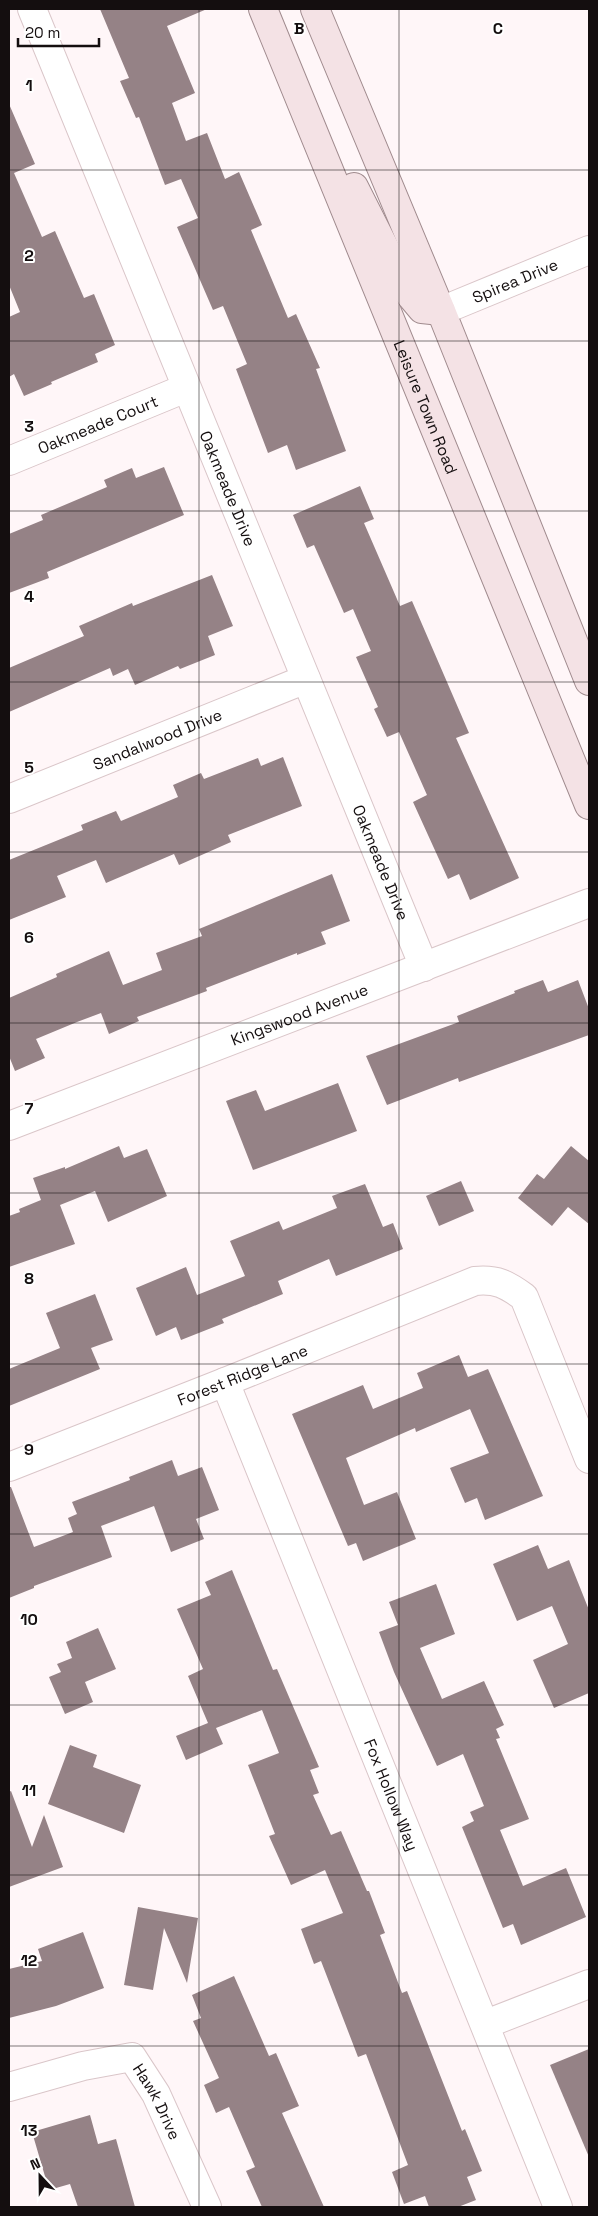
<svg xmlns="http://www.w3.org/2000/svg" width="598" height="2216" viewBox="0 0 598 2216" font-family="'Space Grotesk',sans-serif">
  <style>
    .building { fill: #958286 }
    .lines { fill: none; stroke-linecap: round; stroke-linejoin: round }
    .minor-casing { stroke: #dac6c9; stroke-width: 30 }
    .major-casing { stroke: #a08b8e; stroke-width: 30 }
    .minor { stroke: #fff; stroke-width: 28 }
    .major { stroke: #f4e2e5; stroke-width: 28 }
    .grid { fill: none; stroke: #140e0f; stroke-width: 1; stroke-opacity: 0.55 }
    .labels { text-anchor: middle; dominant-baseline: central; stroke-width: 4; stroke-linejoin: round; paint-order: stroke }
    .street-label { font-size: 16px; fill: #140e0f; stroke: #fff }
    .grid-label { font-size: 16px; text-anchor: middle; font-weight: bold; fill: #140e0f; stroke: #fff; stroke-width: 4; stroke-linejoin: round; paint-order: stroke }
  </style>
  <rect width="100%" height="100%" fill="#fff6f8"/>
  <g class="building">
    <path d="M100,9H207L167,26L195,93L172,103L186,141L207,133L225,179L239,172L262,225L251,230L288,318L296,314L320,368L316,369L346,451L296,470L287,445L268,453L236,369L247,364L223,306L213,310L177,227L198,218L181,179L165,185L139,117L136,118L120,81L129,78Z"/>
    <path d="M9,104L35,164L14,173L42,237L55,231L84,298L94,294L115,345L95,354L98,362L51,382L52,384L24,396L14,374L9,377V317L20,312L9,285Z"/>
    <path d="M164,467L184,515L47,572L49,578L9,593V534L43,520L41,515L107,487L104,480L132,468L136,478Z"/>
    <path d="M360,486L374,519L364,523L400,606L412,601L469,733L456,738L519,878L470,900L459,874L448,879L413,802L427,795L399,732L387,737L374,709L378,707L356,657L371,651L353,609L344,613L314,545L307,548L293,515Z"/>
    <path d="M212,575L233,626L208,636L215,655L180,669L178,666L135,685L128,669L113,676L110,668L9,712V668L84,636L79,626L132,603L133,606Z"/>
    <path d="M283,757L302,806L228,835L231,842L179,865L174,854L106,883L96,860L57,876L66,897L9,920V860L83,830L81,825L116,811L121,821L178,797L173,785L201,773L204,779L258,758L261,766Z"/>
    <path d="M332,874L350,921L321,932L326,944L297,955V953L206,988L207,991L137,1017L139,1021L109,1034L101,1013L77,1022L36,1039L45,1058L15,1071L9,1056V998L57,977L56,974L109,951L123,985L162,970L156,953L202,936L199,929Z"/>
    <path d="M543,980L548,992L578,980L589,1009V1035L459,1082L458,1078L387,1105L366,1056L459,1022L457,1016L515,993L514,991Z"/>
    <path d="M338,1083L357,1131L253,1170L226,1101L256,1090L265,1111Z"/>
    <path d="M119,1146L124,1158L147,1149L167,1196L108,1222L95,1191L60,1205L75,1244L9,1267V1216L20,1212L19,1209L41,1200L33,1178L65,1167V1169Z"/>
    <path d="M571,1146L589,1161V1224L568,1207L552,1226L518,1198L537,1174L544,1179Z"/>
    <path d="M461,1181L474,1211L439,1226L426,1196Z"/>
    <path d="M365,1184L383,1227L393,1223L403,1249L336,1276L329,1259L278,1281L283,1294L222,1319L224,1323L181,1340L176,1327L156,1336L136,1288L186,1267L197,1295L245,1276L230,1241L279,1221L283,1230L337,1208L332,1196Z"/>
    <path d="M95,1294L113,1340L91,1348L100,1369L9,1406V1369L60,1348L46,1313Z"/>
    <path d="M459,1355L468,1377L488,1369L543,1496L485,1520L477,1498L465,1503L450,1468L489,1453L470,1409L416,1432L415,1428L346,1458L364,1505L397,1492L416,1539L363,1561L356,1543L348,1546L292,1414L363,1385L373,1409L423,1388L417,1373Z"/>
    <path d="M172,1460L178,1476L202,1467L219,1510L196,1519L204,1539L171,1552L154,1506L101,1526L112,1557L34,1586V1588L9,1598V1487H11L34,1547L73,1532L68,1518L77,1514L72,1502L130,1480L129,1477Z"/>
    <path d="M538,1545L548,1569L569,1560L589,1610V1693L554,1708L533,1660L568,1644L552,1606L517,1621L493,1564Z"/>
    <path d="M232,1570L273,1670L277,1669L319,1767L310,1770L319,1793L313,1795L331,1835L341,1831L367,1891H369L385,1933L380,1935L402,1993L407,1991L462,2131L465,2129L482,2171L467,2177L476,2200L458,2207H429L425,2196L404,2204L392,2172L408,2165L366,2054L358,2057L321,1961L314,1964L301,1929L343,1913L325,1870L291,1885L269,1836L275,1834L248,1765L279,1753L262,1710L216,1728L223,1744L186,1760L176,1736L208,1723L188,1676L203,1669L177,1609L211,1595L205,1582Z"/>
    <path d="M436,1584L455,1634L420,1648L442,1699L484,1681L504,1725L496,1729L500,1738L496,1739L529,1819L500,1830L523,1886L566,1868L586,1917L521,1945L513,1924L503,1928L462,1827L474,1821L470,1812L484,1806L463,1754L437,1766L394,1672L379,1632L398,1625L389,1602Z"/>
    <path d="M98,1628L116,1669L85,1682L93,1702L65,1714L49,1677L61,1672L57,1664L72,1658L66,1642Z"/>
    <path d="M70,1745L97,1755L93,1767L141,1785L124,1833L48,1804Z"/>
    <path d="M11,1791L32,1847L44,1815L63,1867L9,1887V1792Z"/>
    <path d="M138,1907L198,1918L187,1983L164,1928L153,1990L124,1985Z"/>
    <path d="M83,1932L104,1988L56,2006L9,2018V1969L42,1961L38,1949Z"/>
    <path d="M234,1976L269,2056L276,2053L299,2106L282,2113L324,2207H262L246,2171L255,2167L229,2107L216,2113L204,2085L219,2078L193,2021L201,2018L192,1995Z"/>
    <path d="M589,2049V2157L550,2065Z"/>
    <path d="M90,2115L98,2144L116,2139L135,2207H78L70,2184L49,2190L32,2132Z"/>
  </g>
  <g class="lines">
    <defs>
      <g id="minor">
        <path id="s1" d="M32,9L424,967"/>
        <path id="s2" d="M441,311L589,250"/>
        <path id="s3" d="M9,461L186,388"/>
        <path id="s4" d="M9,799L306,679"/>
        <path id="s5" d="M9,1126L589,903"/>
        <path id="s6" d="M225,1382L558,2207"/>
        <path id="s7" d="M9,1467L225,1382L475,1281C497,1279 506,1284 524,1297L589,1459"/>
        <path d="M486,2024L589,1984"/>
        <path id="s8" d="M9,2087L83,2066L132,2057L156,2094L207,2207"/>
      </g>
      <g id="major">
        <path id="s9" d="M263,9L589,805"/>
        <path d="M315,9L441,311L589,681"/>
        <path d="M354,187L406,290L422,309L441,311"/>
      </g>
    </defs>
    <use href="#minor" class="minor-casing"/>
    <use href="#major" class="major-casing"/>
    <use href="#minor" class="minor"/>
    <use href="#major" class="major"/>
  </g>
  <path class="grid" d="M199,9V2207M399,9V2207M9,170H589M9,341H589M9,511H589M9,682H589M9,852H589M9,1023H589M9,1193H589M9,1364H589M9,1534H589M9,1705H589M9,1875H589M9,2046H589"/>
  <g class="labels">
    <g class="street-label">
      <text stroke="none"><textPath href="#s2" startOffset="80">Spirea Drive</textPath></text>
      <text stroke="none"><textPath href="#s9" startOffset="430">Leisure Town Road</textPath></text>
      <text stroke="none"><textPath href="#s3" startOffset="96">Oakmeade Court</textPath></text>
      <text stroke="none"><textPath href="#s1" startOffset="518">Oakmeade Drive</textPath></text>
      <text stroke="none"><textPath href="#s4" startOffset="160">Sandalwood Drive</textPath></text>
      <text stroke="none"><textPath href="#s1" startOffset="922">Oakmeade Drive</textPath></text>
      <text stroke="none"><textPath href="#s5" startOffset="311">Kingswood Avenue</textPath></text>
      <text stroke="none"><textPath href="#s7" startOffset="251">Forest Ridge Lane</textPath></text>
      <text stroke="none"><textPath href="#s6" startOffset="445">Fox Hollow Way</textPath></text>
      <text stroke="none"><textPath href="#s8" startOffset="178">Hawk Drive</textPath></text>
    </g>
  </g>
  <g class="grid-label">
    <text x="299" y="34">B</text>
    <text x="498" y="34">C</text>
    <text x="29" y="91">1</text>
    <text x="29" y="261">2</text>
    <text x="29" y="432">3</text>
    <text x="29" y="602">4</text>
    <text x="29" y="773">5</text>
    <text x="29" y="943">6</text>
    <text x="29" y="1114">7</text>
    <text x="29" y="1284">8</text>
    <text x="29" y="1455">9</text>
    <text x="29" y="1625">10</text>
    <text x="29" y="1796">11</text>
    <text x="29" y="1966">12</text>
    <text x="29" y="2136">13</text>
  </g>
  <rect width="598" height="2216" fill="none" stroke="#140e0f" stroke-width="20"/>
  <g transform="translate(40 2176) rotate(338)" stroke="#ffffff" stroke-width="4" paint-order="stroke">
  <path d="M0-4L9 19L0 12L-9 19Z" fill="#140e0f"/>
  <text y="-8" font-size="14" font-weight="bold" text-anchor="middle" fill="#140e0f">N</text>
  </g>
  <path d="M18 38v8h81v-8" fill="none" stroke="#140e0f" stroke-width="2.5"/>
  <text x="25" y="38" font-size="15" fill="#140e0f" stroke="#ffffff" stroke-width="4" paint-order="stroke">20 m</text>
</svg>
